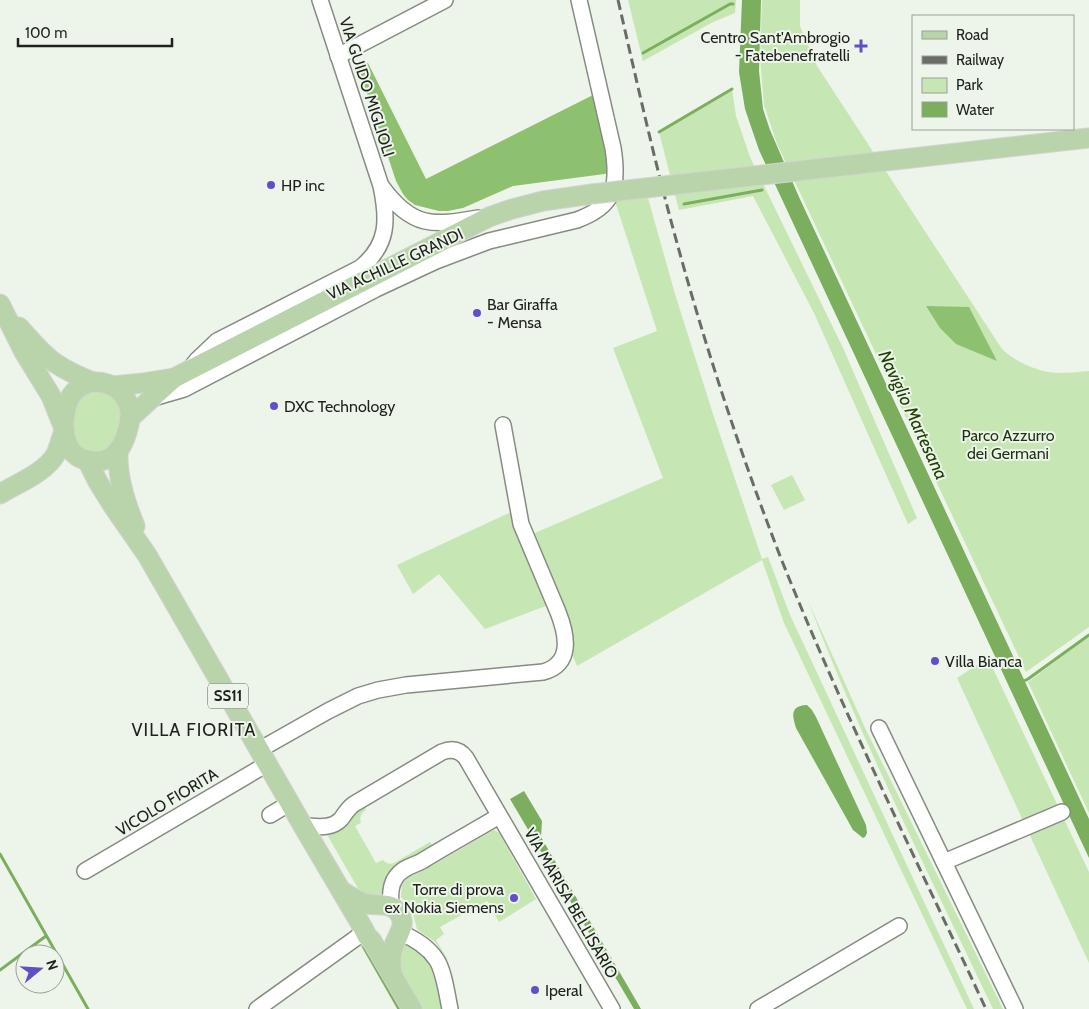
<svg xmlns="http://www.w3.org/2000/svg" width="1089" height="1009" viewBox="0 0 1089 1009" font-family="Cabin,sans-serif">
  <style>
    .green { fill: #c6e6b4 }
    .forest { fill: #8dc16f }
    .water { fill: #7bae5d }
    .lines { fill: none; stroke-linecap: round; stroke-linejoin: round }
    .stream { stroke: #7bae5d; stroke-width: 3 }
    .minor-casing { stroke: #868c82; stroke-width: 18 }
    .major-casing { stroke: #d2d3d2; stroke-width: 21 }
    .minor { stroke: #fff; stroke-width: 15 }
    .major { stroke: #b9d4aa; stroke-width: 19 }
    .rail { stroke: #696d66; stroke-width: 3; stroke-dasharray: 10 5; stroke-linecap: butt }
    .major-bridge-casing { stroke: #d2d3d2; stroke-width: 21; stroke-linecap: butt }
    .major-bridge { stroke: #b9d4aa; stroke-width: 19 }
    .poi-dot { fill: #614fc8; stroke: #edf4e9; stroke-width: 2 }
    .labels { text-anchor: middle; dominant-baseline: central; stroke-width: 4; stroke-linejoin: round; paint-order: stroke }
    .shield { fill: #edf4e9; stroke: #5c605a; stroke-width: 1 }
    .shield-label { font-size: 15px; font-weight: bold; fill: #1e211d }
    .poi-label { font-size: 16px; fill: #1e211d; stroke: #edf4e9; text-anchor: start }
    .street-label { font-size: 16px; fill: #1e211d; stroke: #edf4e9 }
    .park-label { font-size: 16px; fill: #1e3311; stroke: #edf4e9 }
    .water-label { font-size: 18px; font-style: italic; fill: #204005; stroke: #edf4e9 }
    .neighbourhood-label { font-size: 18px; letter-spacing: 1px; fill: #1e211d; stroke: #edf4e9 }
  </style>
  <rect width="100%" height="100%" fill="#edf4e9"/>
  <g class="green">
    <path d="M628,0H736L735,13L713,22L643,61Z"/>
    <path d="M762,0H800V26L817,66L1002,349C1016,362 1038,372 1057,373C1068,373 1078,372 1089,371V627L1026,672L777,144L764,105L760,58Z"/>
    <path d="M732,89L736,116L750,157L843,348L917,518L908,524L814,313L753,196L679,210L659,132Z"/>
    <path d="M648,198L675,294L713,414L762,559L768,557L790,615L974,1009H967L784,623L762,560L577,666L551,604L485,629L439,574L413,594L397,565L511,512L523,538L663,478L613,348L657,331L615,201Z"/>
    <path d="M108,390L124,410L115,445L97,455L75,446L71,412L85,391Z"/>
    <path d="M792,475L805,500L784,510L771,485Z"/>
    <path d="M808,601L866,730L1003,1009H993C929,874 861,740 808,601Z"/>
    <path d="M1089,636V813L1028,682Z"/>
    <path d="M988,658L1089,872V963L957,678Z"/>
    <path d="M363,803L366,810C361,813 359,817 361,823L355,826L376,863L383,860C386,863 389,865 394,863L430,842L434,848L382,894L363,897L325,831Z"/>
    <path d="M494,830L499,833L536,899L499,922L487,901L440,927L444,934L436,940L449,962L435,942L417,929L412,910L406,902L401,897L402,885L407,878L426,869Z"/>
    <path d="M404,945H407L424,954L431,961L445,1009H421L399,971L396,952Z"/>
  </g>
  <g class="forest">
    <path d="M368,63L426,179L595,94L612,173L513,186L463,208L448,211H439L415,205L408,200L403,194L396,181L358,66Z"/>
    <path d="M926,306L969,307L997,361L956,344L940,328Z"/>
  </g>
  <g class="water">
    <path d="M742,0H761L759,71L763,109L770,130L799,197L1089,819V858L759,150L745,109L739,72Z"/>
    <path d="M807,705L812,710L816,717L866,825L867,833L865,837L863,838L853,830L796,728C792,715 790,706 807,705Z"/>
    <path d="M524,791L542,821L541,837L641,1009H634L510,799Z"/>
  </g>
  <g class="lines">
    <g class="stream">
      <path d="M643,53L730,4H733"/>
      <path d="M659,132L732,89"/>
      <path d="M684,204L762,190"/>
      <path d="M1022,682L1028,679L1089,635"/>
      <path d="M0,854L88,1009"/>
      <path d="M363,946L399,1009"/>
      <path d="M0,970L46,936"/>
    </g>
    <defs>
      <g id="minor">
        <path d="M338,56L445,0"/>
        <path d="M382,187C412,228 433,226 478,218"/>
        <path d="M193,365L197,360L217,341L360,268C389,245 388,219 381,186L320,0"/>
        <path d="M153,398L184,389L376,289L436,261L489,241L577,220C615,206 619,186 613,148L579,0"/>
        <path d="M879,728L1015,1009"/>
        <path d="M259,750L328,711L358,696L378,690L406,685L543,672C573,664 567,635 558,612L521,524L503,425"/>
        <path d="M270,815L290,803"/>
        <path d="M303,826C316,826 331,830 341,819C345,814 348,808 354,804L442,752C452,748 460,750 466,758L612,1009"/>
        <path d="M944,862L1062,812"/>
        <path d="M85,871L267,764"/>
        <path d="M391,906C390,896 390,885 396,877C403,867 413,866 422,861C448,845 474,831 499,816"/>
        <path d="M401,933C413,938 428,947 436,959C444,970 447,995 450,1009"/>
        <path d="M257,1009L356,938L364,930"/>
        <path d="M758,1009L899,926"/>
      </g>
      <g id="major">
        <path d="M824,168L1089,138"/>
        <path d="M0,304L24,352L51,396L63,426"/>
        <path d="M19,327C30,339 41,353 55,363C67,371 80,377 93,382"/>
        <path d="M93,382C112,381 128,393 130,412C131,422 125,443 118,451C112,458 103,462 94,461C71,461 63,441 64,421C66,401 71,387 93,382Z"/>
        <path d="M113,386L143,383L174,378L489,217L512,209L543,201L592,194"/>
        <path d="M130,418L174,378"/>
        <path d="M118,450C117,477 125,501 135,526"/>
        <path d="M87,460L98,482L113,506L147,555L303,826L363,928L367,936L372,941L412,1009"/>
        <path d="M0,494C18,483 45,473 56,454C59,447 61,439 64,431"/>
        <path d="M342,891C350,896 358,902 367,904C377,906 389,902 397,911C410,924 395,937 392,951C390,959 391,966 392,974"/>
      </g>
    </defs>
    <use href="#minor" class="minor-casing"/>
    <use href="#major" class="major-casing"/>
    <use href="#minor" class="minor"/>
    <use href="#major" class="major"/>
    <path class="rail" d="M618,0C636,78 653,155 674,232C704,343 740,453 782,561C843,713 917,861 986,1009"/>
    <defs>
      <path id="major-bridge" d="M592,194L824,168"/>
    </defs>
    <use href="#major-bridge" class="major-bridge-casing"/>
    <use href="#major-bridge" class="major-bridge"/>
  </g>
  <g class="poi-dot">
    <path d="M858.5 38.5h5v5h5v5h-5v5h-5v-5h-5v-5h5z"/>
    <circle cx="271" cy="185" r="5"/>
    <circle cx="477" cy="313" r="5"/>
    <circle cx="274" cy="406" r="5"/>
    <circle cx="935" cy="661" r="5"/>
    <circle cx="514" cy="898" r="5"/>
    <circle cx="535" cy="990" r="5"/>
  </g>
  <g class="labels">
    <rect class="shield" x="208" y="683.5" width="40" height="25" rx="4"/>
    <g class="shield-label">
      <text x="228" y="696">SS11</text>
    </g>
    <g class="poi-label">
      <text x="850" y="37" text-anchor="end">Centro Sant'Ambrogio<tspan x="850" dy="18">- Fatebenefratelli</tspan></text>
      <text x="281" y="185">HP inc</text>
      <text x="487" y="304">Bar Giraffa<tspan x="487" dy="18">- Mensa</tspan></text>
      <text x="284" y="406">DXC Technology</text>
      <text x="945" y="661">Villa Bianca</text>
      <text x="504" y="889" text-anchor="end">Torre di prova<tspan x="504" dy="18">ex Nokia Siemens</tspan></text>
      <text x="545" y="990">Iperal</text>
    </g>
    <g class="street-label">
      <text transform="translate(367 87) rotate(72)">VIA GUIDO MIGLIOLI</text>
      <text transform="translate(395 264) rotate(-25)">VIA ACHILLE GRANDI</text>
      <text transform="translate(167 802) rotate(-31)">VICOLO FIORITA</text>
      <text transform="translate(571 903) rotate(60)">VIA MARISA BELLISARIO</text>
    </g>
    <g class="park-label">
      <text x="1008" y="435">Parco Azzurro<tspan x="1008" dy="18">dei Germani</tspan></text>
    </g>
    <g class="water-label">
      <text transform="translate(913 415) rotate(65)">Naviglio Martesana</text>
    </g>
    <g class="neighbourhood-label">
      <text x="194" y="730">VILLA FIORITA</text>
    </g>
  </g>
  <rect x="912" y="15" width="162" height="115" fill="#edf4e9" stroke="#9aa097"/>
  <rect x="922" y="31" width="25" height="8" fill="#b9d4aa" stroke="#9aa097"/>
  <text x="956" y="40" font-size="15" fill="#1e211d">Road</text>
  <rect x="922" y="56" width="25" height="8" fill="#696d66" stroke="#9aa097"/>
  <text x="956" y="65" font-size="15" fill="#1e211d">Railway</text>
  <rect x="922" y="78" width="25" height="15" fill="#c6e6b4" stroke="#9aa097"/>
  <text x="956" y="90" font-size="15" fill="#1e211d">Park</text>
  <rect x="922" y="102" width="25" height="15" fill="#7bae5d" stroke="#9aa097"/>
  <text x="956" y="115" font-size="15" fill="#1e211d">Water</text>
  <g transform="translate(40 969) rotate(72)"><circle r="24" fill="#edf4e9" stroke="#9aa097"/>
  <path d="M0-4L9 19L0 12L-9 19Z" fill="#614fc8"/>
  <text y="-8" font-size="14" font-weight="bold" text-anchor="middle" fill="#1e211d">N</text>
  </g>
  <path d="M18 38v8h154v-8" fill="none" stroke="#1e211d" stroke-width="2.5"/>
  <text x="25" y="38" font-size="15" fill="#1e211d" stroke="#edf4e9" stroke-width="4" paint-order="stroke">100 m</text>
</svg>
